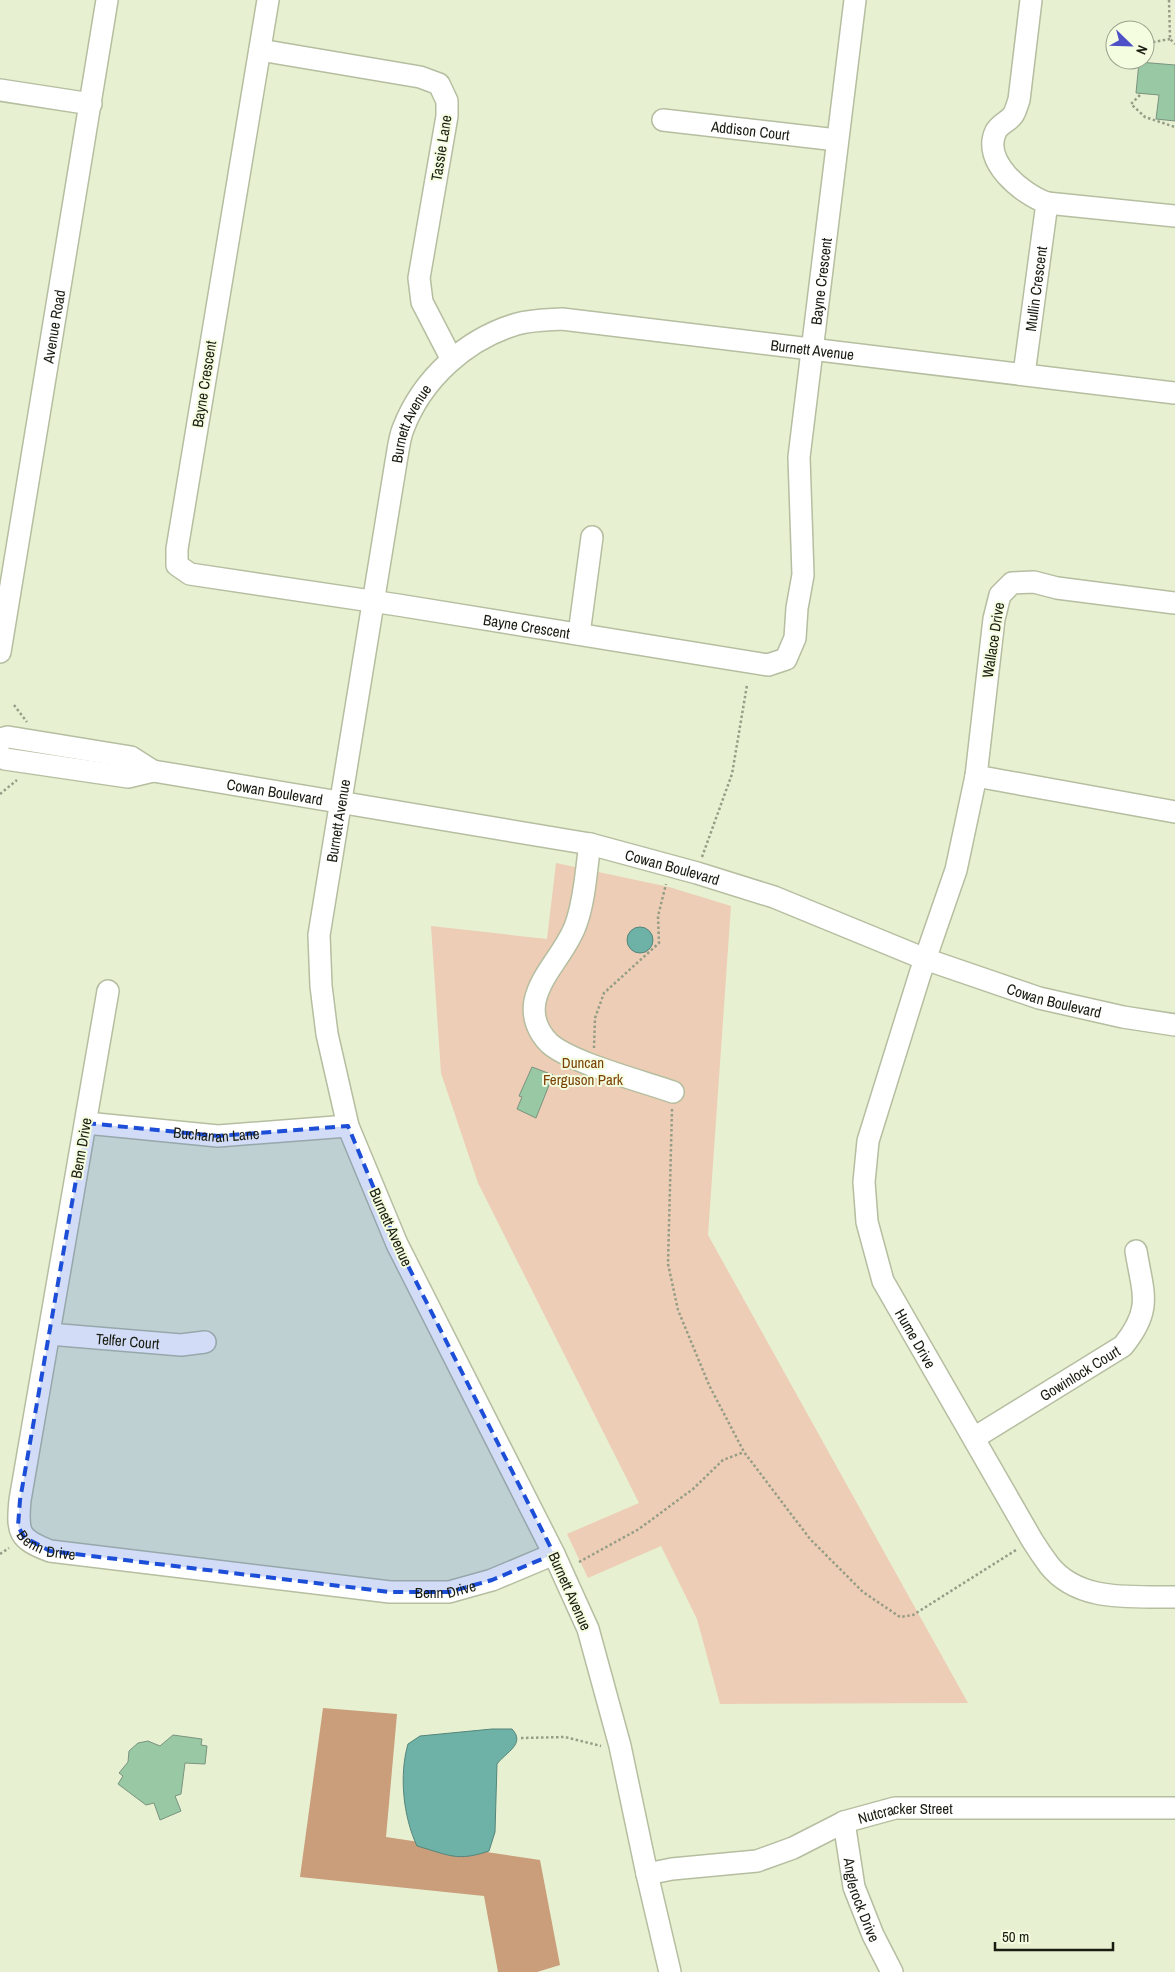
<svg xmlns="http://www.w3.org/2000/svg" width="1175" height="1972" viewBox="0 0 1175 1972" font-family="'Archivo Narrow',sans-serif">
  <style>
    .green { fill: #edcdb5 }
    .forest { fill: #ca9d7b }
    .water { fill: #6eb2a7; stroke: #54857a }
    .building { fill: #99c8a4; stroke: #7a937f }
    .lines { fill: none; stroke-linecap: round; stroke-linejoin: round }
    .minor-casing { stroke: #b5bea0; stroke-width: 24 }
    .path { stroke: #969d86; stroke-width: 2.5; stroke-dasharray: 2.5 2.5; stroke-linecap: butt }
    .minor { stroke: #fff; stroke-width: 21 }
    .marked { fill: #1d4ed8; fill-opacity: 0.2; stroke: #1d4ed8; stroke-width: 4; stroke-dasharray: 10 6; stroke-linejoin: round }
    .labels { text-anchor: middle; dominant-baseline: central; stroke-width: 4; stroke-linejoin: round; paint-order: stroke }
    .street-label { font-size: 15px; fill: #191c11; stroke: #f4fddf }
    .park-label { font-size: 15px; fill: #7b4207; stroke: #f4fddf }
  </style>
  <rect width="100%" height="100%" fill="#e7f0d1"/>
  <path class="green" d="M556,863L669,887L731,906L708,1235L968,1703L720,1704L697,1619L661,1546L588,1578L567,1534L639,1503L478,1183L441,1073L431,926L547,939Z"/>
  <path class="forest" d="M323,1708L397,1714L386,1837L540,1860L560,1965L537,1972H498L484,1896L300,1877Z"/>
  <g class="water">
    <circle cx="640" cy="940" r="13"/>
    <path d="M492,1729H512C526,1744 506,1752 497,1764L495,1832L489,1851C457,1862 449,1855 417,1846C403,1816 399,1775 408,1744L420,1736Z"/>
  </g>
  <g class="building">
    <path d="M1139,62L1175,65V121L1156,119L1159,95L1136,93Z"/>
    <path d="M532,1067L553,1075L536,1118L517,1109L522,1097L519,1096Z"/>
    <path d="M173,1735L202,1739L201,1745L207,1746L205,1764L185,1763L181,1794L175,1796L181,1811L160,1820L154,1803L146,1805L118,1784L123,1776L119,1773L128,1762L129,1751L138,1743L148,1741L160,1746Z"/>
  </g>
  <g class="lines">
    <defs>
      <g id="minor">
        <path id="s1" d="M268,0L177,549V565L190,574L398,605L768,665L786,659L795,638L797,608L803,575L799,457L855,0"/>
        <path d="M1031,0L1019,100C1017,105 1016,111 1013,115C1009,121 1000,124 996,131C981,161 1022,194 1047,203L1175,216"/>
        <path d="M260,50L420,77L439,84L447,101V116L419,278L422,302L451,358"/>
        <path d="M0,90L91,104"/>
        <path id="s2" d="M663,120L837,140"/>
        <path id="s3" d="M1024,374L1047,203"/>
        <path id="s4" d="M1175,603L1057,588L1034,582L1012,583L1000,595L994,619L976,776L956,870L920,974L868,1141L864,1182L867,1222L883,1281L1032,1540C1037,1548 1043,1557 1049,1565C1079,1603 1132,1596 1175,1597"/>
        <path d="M579,634L592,537"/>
        <path id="s5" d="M0,652L107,0"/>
        <path d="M0,739L8,737L131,757L153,771"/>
        <path id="s6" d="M0,755L5,759L128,777L153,771L590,844L697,873L774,897L925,959L1039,998L1123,1017L1175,1025"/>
        <path d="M976,776L1175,812"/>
        <path d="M590,844C586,870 585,899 576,924C567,951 541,973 535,1001C532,1017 538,1032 549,1043C571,1063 642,1081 673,1092"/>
        <path id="s7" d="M108,991L20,1500C17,1532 18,1539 50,1551L390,1592H449L492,1580L554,1554"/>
        <path id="s8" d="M86,1123L218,1136L348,1126"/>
        <path id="s9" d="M49,1334L181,1345L205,1342"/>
        <path id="s10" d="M974,1438L1123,1346C1153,1309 1143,1294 1136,1251"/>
        <path id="s11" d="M844,1822L854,1887L873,1935L892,1972"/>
        <path id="s12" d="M647,1874L672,1869L757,1861L793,1848L844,1822L895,1808H1175"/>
        <path id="s13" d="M670,1972L647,1874L620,1746L588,1629L554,1554L397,1244L348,1126L327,1034L321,986L319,935L396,462C398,452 399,439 403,429C422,379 466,339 517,324C531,320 548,320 562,319L1175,393"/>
      </g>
    </defs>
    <use href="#minor" class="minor-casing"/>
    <g class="path">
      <path d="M1169,0L1170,39L1175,44"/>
      <path d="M1148,43L1170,39"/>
      <path d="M1140,95L1131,104L1145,117L1175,127"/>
      <path d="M14,705L27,722"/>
      <path d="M0,794L17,780"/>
      <path d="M702,857L732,774L747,685"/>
      <path d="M594,1048L595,1018L604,993L659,943L658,916L666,884"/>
      <path d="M672,1109L668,1264L678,1310L709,1385L744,1452L810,1539L863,1592L900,1617L913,1615L1016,1550"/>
      <path d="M0,1554L9,1548"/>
      <path d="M579,1562L639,1529L693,1489L723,1460L744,1452"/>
      <path d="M521,1738L565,1737L601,1746"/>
    </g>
    <use href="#minor" class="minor"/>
  </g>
  <path class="marked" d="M86,1123L218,1136L348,1126L397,1244L554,1554L492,1580L449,1592H390L50,1551L24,1537L18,1526L20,1500Z"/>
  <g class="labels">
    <g class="street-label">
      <text stroke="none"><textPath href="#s2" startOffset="88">Addison Court</textPath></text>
      <text transform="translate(441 148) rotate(-81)">Tassie Lane</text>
      <text stroke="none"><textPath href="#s1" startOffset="1574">Bayne Crescent</textPath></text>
      <text stroke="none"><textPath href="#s3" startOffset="86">Mullin Crescent</textPath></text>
      <text stroke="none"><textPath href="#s5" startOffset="330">Avenue Road</textPath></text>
      <text stroke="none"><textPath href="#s13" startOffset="2075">Burnett Avenue</textPath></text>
      <text transform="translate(204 384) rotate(-81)">Bayne Crescent</text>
      <text stroke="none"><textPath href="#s13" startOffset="1625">Burnett Avenue</textPath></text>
      <text stroke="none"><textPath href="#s1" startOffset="929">Bayne Crescent</textPath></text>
      <text transform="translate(993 640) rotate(-81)">Wallace Drive</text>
      <text stroke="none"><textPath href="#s6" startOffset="280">Cowan Boulevard</textPath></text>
      <text stroke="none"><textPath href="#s13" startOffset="1220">Burnett Avenue</textPath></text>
      <text stroke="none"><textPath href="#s6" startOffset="685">Cowan Boulevard</textPath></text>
      <text stroke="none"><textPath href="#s6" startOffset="1090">Cowan Boulevard</textPath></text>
      <text stroke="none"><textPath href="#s8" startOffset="131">Buchanan Lane</textPath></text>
      <text transform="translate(81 1148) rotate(-80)">Benn Drive</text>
      <text transform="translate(391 1227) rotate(66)">Burnett Avenue</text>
      <text stroke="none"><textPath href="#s4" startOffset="954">Hume Drive</textPath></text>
      <text stroke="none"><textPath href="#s9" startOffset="79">Telfer Court</textPath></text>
      <text stroke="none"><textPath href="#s10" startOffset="124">Gowinlock Court</textPath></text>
      <text stroke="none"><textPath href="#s7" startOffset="579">Benn Drive</textPath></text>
      <text stroke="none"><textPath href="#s7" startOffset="982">Benn Drive</textPath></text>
      <text transform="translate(570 1591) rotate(66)">Burnett Avenue</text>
      <text stroke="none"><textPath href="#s12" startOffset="269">Nutcracker Street</textPath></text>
      <text stroke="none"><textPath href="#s11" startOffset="80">Anglerock Drive</textPath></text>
    </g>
    <g class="park-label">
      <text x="583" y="1062">Duncan<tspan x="583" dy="17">Ferguson Park</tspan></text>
    </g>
  </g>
  <g transform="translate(1130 45) rotate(113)"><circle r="24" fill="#f4fddf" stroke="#9ca38d"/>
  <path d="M0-4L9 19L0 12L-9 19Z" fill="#4d50c6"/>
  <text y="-8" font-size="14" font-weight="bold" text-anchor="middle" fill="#191c11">N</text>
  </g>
  <path d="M995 1942v8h118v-8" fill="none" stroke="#191c11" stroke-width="2.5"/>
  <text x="1002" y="1942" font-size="15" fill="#191c11" stroke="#f4fddf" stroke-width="4" paint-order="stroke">50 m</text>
</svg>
